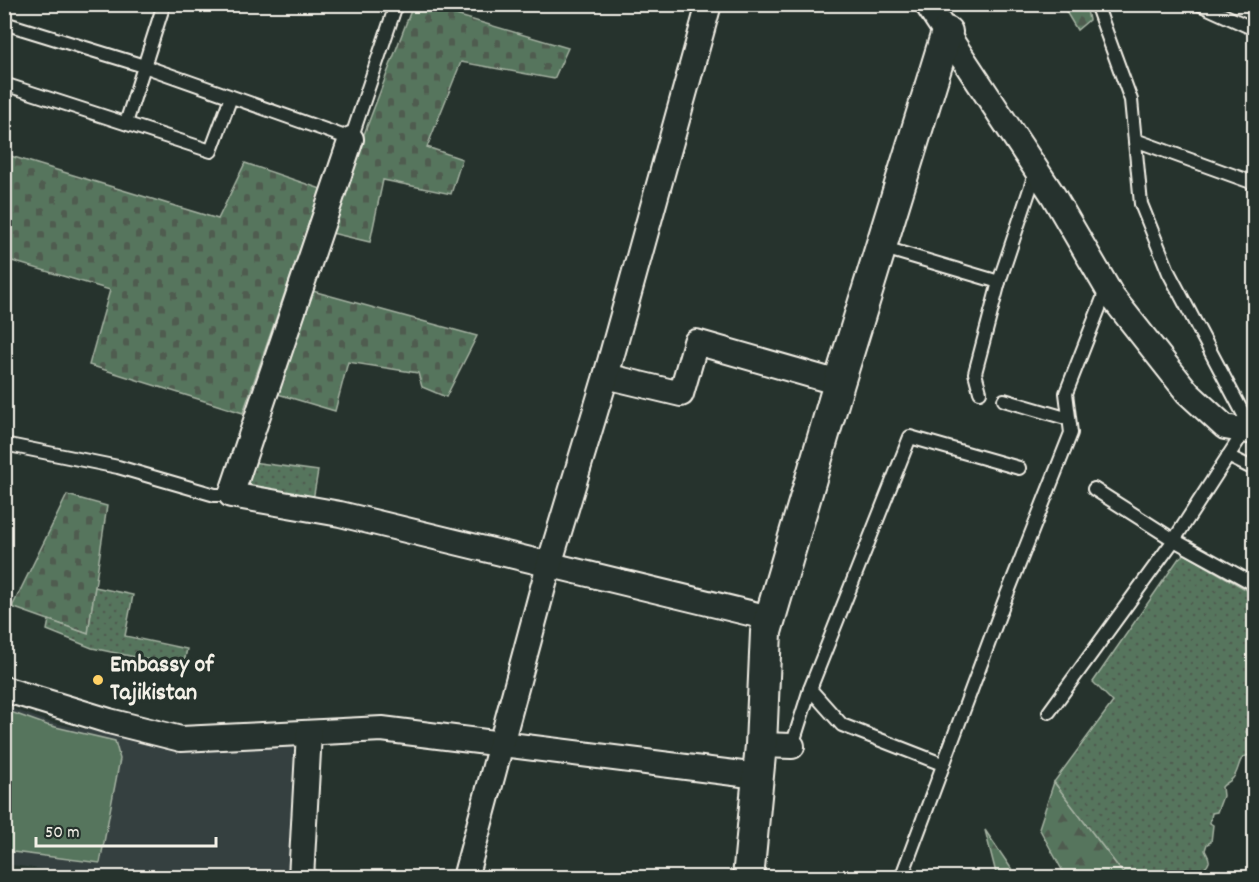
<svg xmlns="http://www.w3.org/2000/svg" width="1259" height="882" viewBox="0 0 1259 882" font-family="Dekko,sans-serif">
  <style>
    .built { fill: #344040 }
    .grass { fill: #56745d; stroke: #a5b2a2; stroke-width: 1.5 }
    .forest { fill: url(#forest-firs); stroke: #a5b2a2; stroke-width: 1.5 }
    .cemetery { fill: url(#cemetery-stones); stroke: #a5b2a2; stroke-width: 1.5 }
    .park { fill: url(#park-dots); stroke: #a5b2a2; stroke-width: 1.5 }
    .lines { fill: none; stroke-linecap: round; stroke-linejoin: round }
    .service-casing { stroke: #f4f1e8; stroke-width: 16 }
    .minor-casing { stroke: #f4f1e8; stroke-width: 28 }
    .tertiary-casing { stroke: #f4f1e8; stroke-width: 34 }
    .service { stroke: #26332d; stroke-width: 12 }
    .minor { stroke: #26332d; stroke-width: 24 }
    .tertiary { stroke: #26332d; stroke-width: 30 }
    .poi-dot { fill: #ffd166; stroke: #26332d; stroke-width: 2 }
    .labels { text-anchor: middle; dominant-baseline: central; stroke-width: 6; stroke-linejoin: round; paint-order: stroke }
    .poi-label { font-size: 24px; font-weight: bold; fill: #f4f1e8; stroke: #26332d; text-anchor: start }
  </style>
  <defs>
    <pattern id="forest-firs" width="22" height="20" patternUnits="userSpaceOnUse" patternTransform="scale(1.5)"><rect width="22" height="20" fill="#56745d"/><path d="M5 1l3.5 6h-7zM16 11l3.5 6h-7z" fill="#4f5c50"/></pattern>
    <pattern id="cemetery-stones" width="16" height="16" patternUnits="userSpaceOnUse" patternTransform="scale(1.5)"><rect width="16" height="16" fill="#56745d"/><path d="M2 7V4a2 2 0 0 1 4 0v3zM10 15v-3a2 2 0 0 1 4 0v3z" fill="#4f5c50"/></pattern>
    <pattern id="park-dots" width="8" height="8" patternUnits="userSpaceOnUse" patternTransform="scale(1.5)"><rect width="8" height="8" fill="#56745d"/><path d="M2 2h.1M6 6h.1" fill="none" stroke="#4f5c50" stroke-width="1.8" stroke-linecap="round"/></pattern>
  </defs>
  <rect width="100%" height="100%" fill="#26332d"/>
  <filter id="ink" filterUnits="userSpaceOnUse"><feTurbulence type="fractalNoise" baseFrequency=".0167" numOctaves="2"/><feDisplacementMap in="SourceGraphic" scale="12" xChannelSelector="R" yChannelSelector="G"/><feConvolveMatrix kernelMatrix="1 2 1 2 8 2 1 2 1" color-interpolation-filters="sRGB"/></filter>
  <g filter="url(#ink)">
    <path class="built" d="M5,706L49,722L184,749L294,743L288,875L286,877L103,878L5,864Z"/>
    <path class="grass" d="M5,710L47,725L115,741L120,759L100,863L5,851Z"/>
    <g class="forest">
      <path d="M1062,5H1086L1089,20L1077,30Z"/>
      <path d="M1054,782L1126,877H1066L1039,828Z"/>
      <path d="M985,830L1017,877H997Z"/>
    </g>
    <g class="cemetery">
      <path d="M413,5H422L568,48L554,79L461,62L427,147L462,159L451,194L383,180L370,242L327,232Z"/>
      <path d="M4,154L218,219L245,163L321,189L243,413L89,365L110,290L5,259Z"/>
      <path d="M309,290L477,336L446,397L422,387L418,373L348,362L335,411L271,392Z"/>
      <path d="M67,495L107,506L88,634L12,607Z"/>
    </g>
    <g class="park">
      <path d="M252,462L318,471L313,500L244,489Z"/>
      <path d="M1185,554L1254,594V720L1248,725L1246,732L1252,741L1250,755C1246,756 1244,756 1241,760C1238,765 1238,772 1233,778C1230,782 1225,783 1222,787L1223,796L1217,812L1212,813L1210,823L1213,825L1211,842L1207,844L1205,850C1206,854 1210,857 1209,862C1203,882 1145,878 1126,877L1054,782L1113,702L1093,682L1179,558Z"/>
      <path d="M95,587L133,595L125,636L187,649L183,667L92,648L47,630L49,620L88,634Z"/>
    </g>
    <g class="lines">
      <defs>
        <g id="service">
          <path d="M1199,4L1254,29"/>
          <path d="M4,23L144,66L351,139L395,8L387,4"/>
          <path d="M4,84L211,151L231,97"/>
          <path d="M126,123L164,4"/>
          <path d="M1135,140L1254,183"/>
          <path d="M881,247L999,282"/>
          <path d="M980,392L975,373L999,282L1036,171"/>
          <path d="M1004,400L1069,419"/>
          <path d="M4,444L118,467L215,495H231"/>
          <path d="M1228,456L1254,469"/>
          <path d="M1094,489L1174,540L1254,584"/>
          <path d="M810,689L842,725L942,764"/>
          <path d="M1049,712L1174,540L1245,430L1244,415L1169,273L1141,204L1131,100L1096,4"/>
          <path d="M792,746L810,689L910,437L1019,468"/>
          <path d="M901,878L1004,602L1071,433L1066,393L1107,288"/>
        </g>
        <g id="minor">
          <path d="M927,4L1053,195L1113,298L1188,393L1225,427L1254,432"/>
          <path d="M351,139L231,495L340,514L770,618"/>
          <path d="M606,376L681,394L696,342L839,383"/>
          <path d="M4,689L109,721L181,739L382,729L758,776"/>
          <path d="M761,745L792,746"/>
          <path d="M301,878L309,733"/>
          <path d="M465,878L549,565L606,376L709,4"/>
        </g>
        <path id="tertiary" d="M748,878L761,745L766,632L839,383L947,32"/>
      </defs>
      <use href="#service" class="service-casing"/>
      <use href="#minor" class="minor-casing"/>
      <use href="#tertiary" class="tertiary-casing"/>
      <use href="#service" class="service"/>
      <use href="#minor" class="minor"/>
      <use href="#tertiary" class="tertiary"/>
    </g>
  </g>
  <circle class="poi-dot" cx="98" cy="680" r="6"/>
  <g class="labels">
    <g class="poi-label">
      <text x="110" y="666">Embassy of<tspan x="110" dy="28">Tajikistan</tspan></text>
    </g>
  </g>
  <rect width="1259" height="882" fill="none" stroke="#26332d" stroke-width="24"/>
  <rect x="12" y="12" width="1235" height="858" fill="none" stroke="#f4f1e8" stroke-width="2" filter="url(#ink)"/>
  <path d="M36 837v9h180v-9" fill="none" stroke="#f4f1e8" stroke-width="3"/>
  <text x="45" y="837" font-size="18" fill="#f4f1e8" stroke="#26332d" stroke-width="4.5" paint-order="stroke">50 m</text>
</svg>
